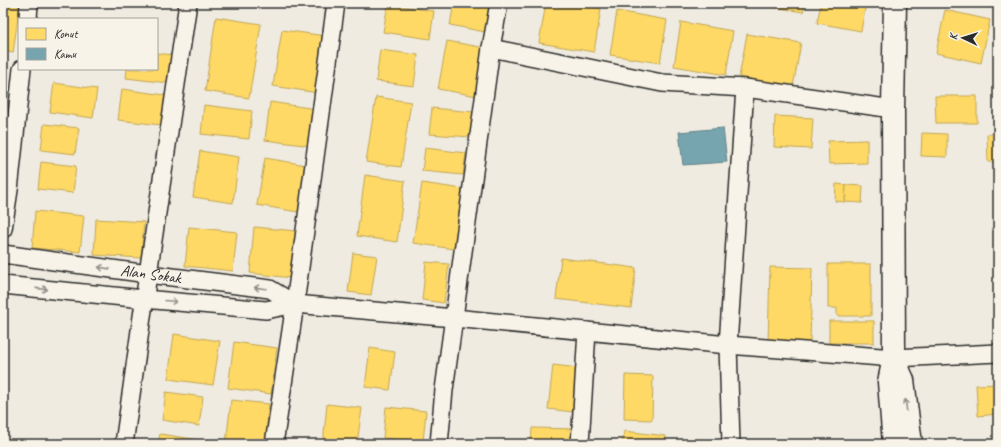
<svg xmlns="http://www.w3.org/2000/svg" width="1001" height="447" viewBox="0 0 1001 447" font-family="Caveat,sans-serif">
  <style>
    .homes { fill: #ffd966; stroke: #bfa554 }
    .public { fill: #76a5af; stroke: #608087 }
    .lines { fill: none; stroke-linecap: round; stroke-linejoin: round }
    .minor-casing { stroke: #2b2b2b; stroke-width: 20 }
    .tertiary-casing { stroke: #2b2b2b; stroke-width: 25 }
    .minor { stroke: #f7f3e8; stroke-width: 17 }
    .tertiary { stroke: #f7f3e8; stroke-width: 22 }
    .oneway { stroke: #918f8a }
    .labels { text-anchor: middle; dominant-baseline: central; stroke-width: 4; stroke-linejoin: round; paint-order: stroke }
    .street-label { font-size: 16px; fill: #2b2b2b; stroke: #f7f3e8 }
  </style>
  <rect width="100%" height="100%" fill="#efebe0"/>
  <filter id="ink" filterUnits="userSpaceOnUse"><feTurbulence type="fractalNoise" baseFrequency=".025" numOctaves="2"/><feDisplacementMap in="SourceGraphic" scale="8" xChannelSelector="R" yChannelSelector="G"/><feConvolveMatrix kernelMatrix="1 2 1 2 8 2 1 2 1" color-interpolation-filters="sRGB"/></filter>
  <g filter="url(#ink)">
    <g class="homes">
      <path d="M3,3H20L13,53L3,51Z"/>
      <path d="M454,3H495L490,33L450,25Z"/>
      <path d="M546,3H570L601,9L594,52L539,43Z"/>
      <path d="M750,3H805L803,12Z"/>
      <path d="M821,3H866L861,31L817,23Z"/>
      <path d="M388,4L434,11L430,39L383,32Z"/>
      <path d="M945,10L990,20L981,63L936,53Z"/>
      <path d="M617,11L667,20L660,63L610,55Z"/>
      <path d="M216,17L261,24L249,98L205,91Z"/>
      <path d="M681,22L733,31L726,75L674,66Z"/>
      <path d="M282,30L326,36L318,93L273,86Z"/>
      <path d="M747,34L801,43L793,87L739,77Z"/>
      <path d="M447,41L486,48L477,96L438,89Z"/>
      <path d="M380,50L418,55L414,86L376,81Z"/>
      <path d="M157,53L172,55L168,83L126,78L127,69H157Z"/>
      <path d="M54,83L97,89L93,118L50,112Z"/>
      <path d="M122,89L165,95L161,125L118,120Z"/>
      <path d="M935,96H977V123H936Z"/>
      <path d="M376,97L411,102L401,167L366,162Z"/>
      <path d="M270,102L316,109L311,146L265,140Z"/>
      <path d="M204,105L252,111L249,139L201,134Z"/>
      <path d="M432,108L473,112L471,137L429,134Z"/>
      <path d="M775,116L813,118L811,149L774,147Z"/>
      <path d="M44,124L79,128L75,154L41,150Z"/>
      <path d="M922,133L947,134V157L921,156Z"/>
      <path d="M987,134H998V162H988Z"/>
      <path d="M867,140V163L829,164L828,141Z"/>
      <path d="M425,148L466,153L463,175L422,171Z"/>
      <path d="M200,151L239,157L233,203L193,197Z"/>
      <path d="M265,158L306,165L298,212L257,205Z"/>
      <path d="M41,162L76,166L73,193L38,189Z"/>
      <path d="M365,175L405,181L397,242L357,236Z"/>
      <path d="M422,183L463,189L454,249L413,243Z"/>
      <path d="M836,184L846,185L845,202L835,201Z"/>
      <path d="M846,185L863,186L862,203L845,202Z"/>
      <path d="M35,211L84,216L80,252L32,248Z"/>
      <path d="M96,219L144,222L141,258L94,255Z"/>
      <path d="M189,227L237,232L233,271L185,266Z"/>
      <path d="M254,227L296,231L291,278L250,273Z"/>
      <path d="M353,253L377,256L371,295L348,292Z"/>
      <path d="M561,258L636,268L631,308L556,299Z"/>
      <path d="M426,262L449,264L444,303L422,300Z"/>
      <path d="M828,264H871V316H837V308H828Z"/>
      <path d="M770,267L812,268L810,344L768,343Z"/>
      <rect x="829" y="321" width="45" height="22"/>
      <path d="M174,334L220,341L213,385L168,379Z"/>
      <path d="M234,342L277,348L271,394L228,388Z"/>
      <path d="M370,348L395,352L390,390L365,387Z"/>
      <path d="M553,365L578,368L573,412L548,409Z"/>
      <path d="M625,375L653,376L652,420L624,419Z"/>
      <path d="M998,384V414L978,416L976,385Z"/>
      <path d="M166,392L203,397L199,426L162,420Z"/>
      <path d="M231,400L269,404L265,444H226Z"/>
      <path d="M327,404L362,408L357,444H323Z"/>
      <path d="M386,407L426,411L423,442L383,438Z"/>
      <path d="M532,428L576,429V444H531Z"/>
      <path d="M624,431L666,436L665,444H622Z"/>
      <path d="M160,434L213,442L212,444H158Z"/>
    </g>
    <path class="public" d="M723,128L727,162L683,165L679,132Z"/>
    <g class="lines">
      <defs>
        <g id="minor">
          <path d="M28,19L29,3"/>
          <path d="M491,48L662,83L745,88L893,109"/>
          <path d="M3,229L9,190L22,69"/>
          <path id="s1" d="M3,254L148,274L270,289L295,304"/>
          <path d="M3,285L144,299L266,310L295,304L454,318L728,345L894,358L998,353"/>
          <path d="M124,444L148,274L188,3"/>
          <path d="M274,444L295,304L336,3"/>
          <path d="M439,444L444,390L491,48L499,3"/>
          <path d="M580,444L587,331"/>
          <path d="M731,444L728,345L745,88"/>
        </g>
        <g id="tertiary">
          <path d="M899,371L903,380L911,444"/>
          <path d="M894,444L889,382L894,358L893,109L895,3"/>
        </g>
      </defs>
      <use href="#minor" class="minor-casing"/>
      <use href="#tertiary" class="tertiary-casing"/>
      <use href="#minor" class="minor"/>
      <use href="#tertiary" class="tertiary"/>
    </g>
    <defs><path id="oneway-shaft" d="M-6 0H5M1.5-3L5.5 0L1.5 3" fill="none" stroke-width="1.6" stroke-linecap="round" stroke-linejoin="round"/></defs>
    <g class="oneway">
      <use href="#oneway-shaft" transform="translate(104 268) rotate(-172)"/>
      <use href="#oneway-shaft" transform="translate(260 288) rotate(-173)"/>
      <use href="#oneway-shaft" transform="translate(42 289) rotate(6)"/>
      <use href="#oneway-shaft" transform="translate(171 301) rotate(5)"/>
      <use href="#oneway-shaft" transform="translate(906 405) rotate(-97)"/>
    </g>
  </g>
  <g class="labels">
    <g class="street-label">
      <text stroke="none"><textPath href="#s1" startOffset="149">Alan Sokak</textPath></text>
    </g>
  </g>
  <rect width="1001" height="447" fill="none" stroke="#f7f3e8" stroke-width="16"/>
  <rect x="8" y="8" width="985" height="431" fill="none" stroke="#2b2b2b" stroke-width="1.5" filter="url(#ink)"/>
  <rect x="18" y="18" width="140" height="52" fill="#f7f3e8" stroke="#a5a39c"/>
  <rect x="26" y="28" width="20" height="12" fill="#ffd966" stroke="#a5a39c"/>
  <text x="54" y="38" font-size="12" fill="#2b2b2b">Konut</text>
  <rect x="26" y="48" width="20" height="12" fill="#76a5af" stroke="#a5a39c"/>
  <text x="54" y="58" font-size="12" fill="#2b2b2b">Kamu</text>
  <g transform="translate(963 38) rotate(274)" stroke="#f7f3e8" stroke-width="3" paint-order="stroke">
  <path d="M0-3L7 15L0 10L-7 15Z" fill="#2b2b2b"/>
  <text y="-6" font-size="11" font-weight="bold" text-anchor="middle" fill="#2b2b2b">K</text>
  </g>
</svg>
